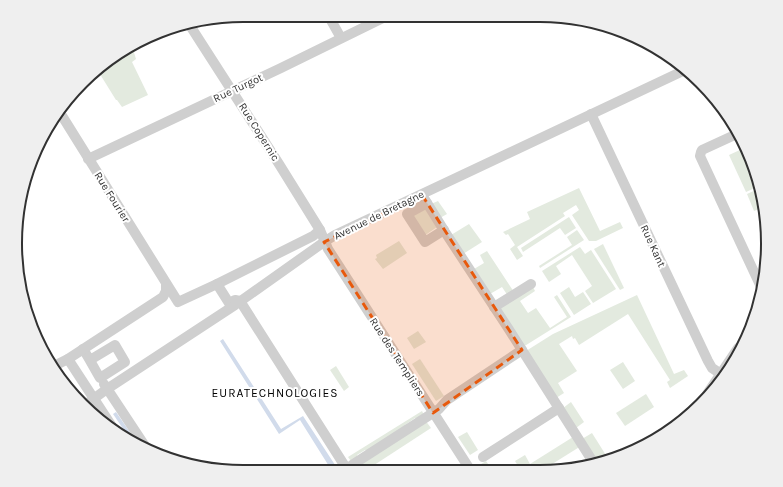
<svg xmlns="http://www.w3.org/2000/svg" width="783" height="487" viewBox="0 0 783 487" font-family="Karla,sans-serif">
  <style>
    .green { fill: #e3eadf }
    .water { fill: #d1dbeb }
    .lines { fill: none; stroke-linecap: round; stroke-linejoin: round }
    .minor { stroke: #cfcfcf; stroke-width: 10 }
    .marked { fill: #e8590c; fill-opacity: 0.2; stroke: #e8590c; stroke-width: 3; stroke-dasharray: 8 5; stroke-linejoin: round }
    .labels { text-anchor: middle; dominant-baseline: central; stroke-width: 4; stroke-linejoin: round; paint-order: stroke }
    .street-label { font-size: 11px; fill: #323232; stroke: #fff }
    .neighbourhood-label { font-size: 12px; letter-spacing: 1px; fill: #000; stroke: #fff }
    .rim { fill: none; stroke: #323232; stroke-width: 2 }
  </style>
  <rect width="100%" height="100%" fill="#fff"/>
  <g class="green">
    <path d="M132,46L136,59L132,62L148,95L122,107L117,100H116L98,71L116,54Z"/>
    <path d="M741,141L757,187L746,192L729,155L742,149L739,142Z"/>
    <path d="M579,188L600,231L620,222L623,228L596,241H589L572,215L579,210L576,205L563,213L565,216L517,247L523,256L517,260L510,249L515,245L508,234L506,235L503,232L530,219L527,212Z"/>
    <path d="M758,189L764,207L754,211L747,194Z"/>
    <path d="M438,201L447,214L440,218L431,204Z"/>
    <path d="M424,207L437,227L424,236L410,214Z"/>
    <path d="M569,217L576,228L565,235L560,228L523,252L521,248Z"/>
    <path d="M469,224L482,242L463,254L451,235Z"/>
    <path d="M577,230L584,240L540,268L539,266L572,245L567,237Z"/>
    <path d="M399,241L407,253L383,269L375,259L377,258L376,255Z"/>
    <path d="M603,244L624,288L620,290L594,249Z"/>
    <path d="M580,247L585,254L591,250L616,289L593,303L585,291L592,286L572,255L556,266L561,274L549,282L542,271Z"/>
    <path d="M487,251L514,292L508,296L502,287L490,294L474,269L484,263L480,255Z"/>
    <path d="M533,287L535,291L520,301L528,313L536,308L550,328L567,317L554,297L557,295L571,317L523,347L499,309Z"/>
    <path d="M569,287L575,297L583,292L591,304L574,315L560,293Z"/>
    <path d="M637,295L674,374L684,370L688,376L670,388L667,382L670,380L628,314L579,345L575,338L573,339L572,336L559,344L577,371L558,383L564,393L556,398L526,351L553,334Z"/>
    <path d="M418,331L426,342L414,349L407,338Z"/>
    <path d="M420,359L444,396L436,401L412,364Z"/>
    <path d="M623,362L635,381L623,389L610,370Z"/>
    <path d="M336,366L349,387L344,391L330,370Z"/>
    <path d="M646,394L654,407L625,426L616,413Z"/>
    <path d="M571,402L584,422L576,428L563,408Z"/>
    <path d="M422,411L424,415L417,420L415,418L405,425V426L367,451L365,450L357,455L358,457L351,461L348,457Z"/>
    <path d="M425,420L431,428L365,471H357L353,466Z"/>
    <path d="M467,432L478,450L470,455L458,437Z"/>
    <path d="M592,433L609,460L598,464L582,439Z"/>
    <path d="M573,437L581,446L541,471H521L515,461L525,455L530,464Z"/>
    <path d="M486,461L493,471H481L478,466Z"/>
  </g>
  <g class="water">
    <path d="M223,339L281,429L303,416L339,471H332L300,420L279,434L220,341Z"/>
    <path d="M116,412L138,444L130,439L113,414Z"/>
  </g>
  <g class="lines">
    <g class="minor">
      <path d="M328,15L341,38"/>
      <path d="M189,24L279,164L320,230L328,249L471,471"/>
      <path d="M59,111L178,302L217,284L313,236L320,230"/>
      <path d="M591,114L708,361L712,368L721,374"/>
      <path d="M739,133L702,150L701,152L700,156L761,287"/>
      <path d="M88,159L281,68L387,16"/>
      <path d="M422,195L445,232L508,328L595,465"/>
      <path d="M427,203L407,214L425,242L444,230"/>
      <path d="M217,284L229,303L235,300L240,301L348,471"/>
      <path d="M494,307L531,284"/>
      <path d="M83,349C89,358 94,368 100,378L125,362L115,345L90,360"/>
      <path d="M68,359L115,431"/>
      <path d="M52,367L68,359L163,297L166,291V284"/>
      <path d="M104,384L147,449"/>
      <path d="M707,394L738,348"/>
      <path d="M85,405L107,389L235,305L324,242L335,235L685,70"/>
      <path d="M483,457L559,408"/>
      <path d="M347,471L352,465L439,409L447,400L522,350"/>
    </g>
  </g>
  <path class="marked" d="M422,195L522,350L433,413L324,242Z"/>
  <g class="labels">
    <g class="street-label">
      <text transform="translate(238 88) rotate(-25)">Rue Turgot</text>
      <text transform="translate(259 132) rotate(58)">Rue Copernic</text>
      <text transform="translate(112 197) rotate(58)">Rue Fourier</text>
      <text transform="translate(379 215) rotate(-26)">Avenue de Bretagne</text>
      <text transform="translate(653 246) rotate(65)">Rue Kant</text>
      <text transform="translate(397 357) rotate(57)">Rue des Templiers</text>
    </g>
    <g class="neighbourhood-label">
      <text x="275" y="393">EURATECHNOLOGIES</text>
    </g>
  </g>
  <path d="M0 0H783V487H0ZM243 22H540A221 221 0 0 1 761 243V244A221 221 0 0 1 540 465H243A221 221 0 0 1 22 244V243A221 221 0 0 1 243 22Z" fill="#efefef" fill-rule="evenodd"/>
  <path class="rim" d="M243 22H540A221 221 0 0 1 761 243V244A221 221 0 0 1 540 465H243A221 221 0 0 1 22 244V243A221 221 0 0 1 243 22Z"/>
</svg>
